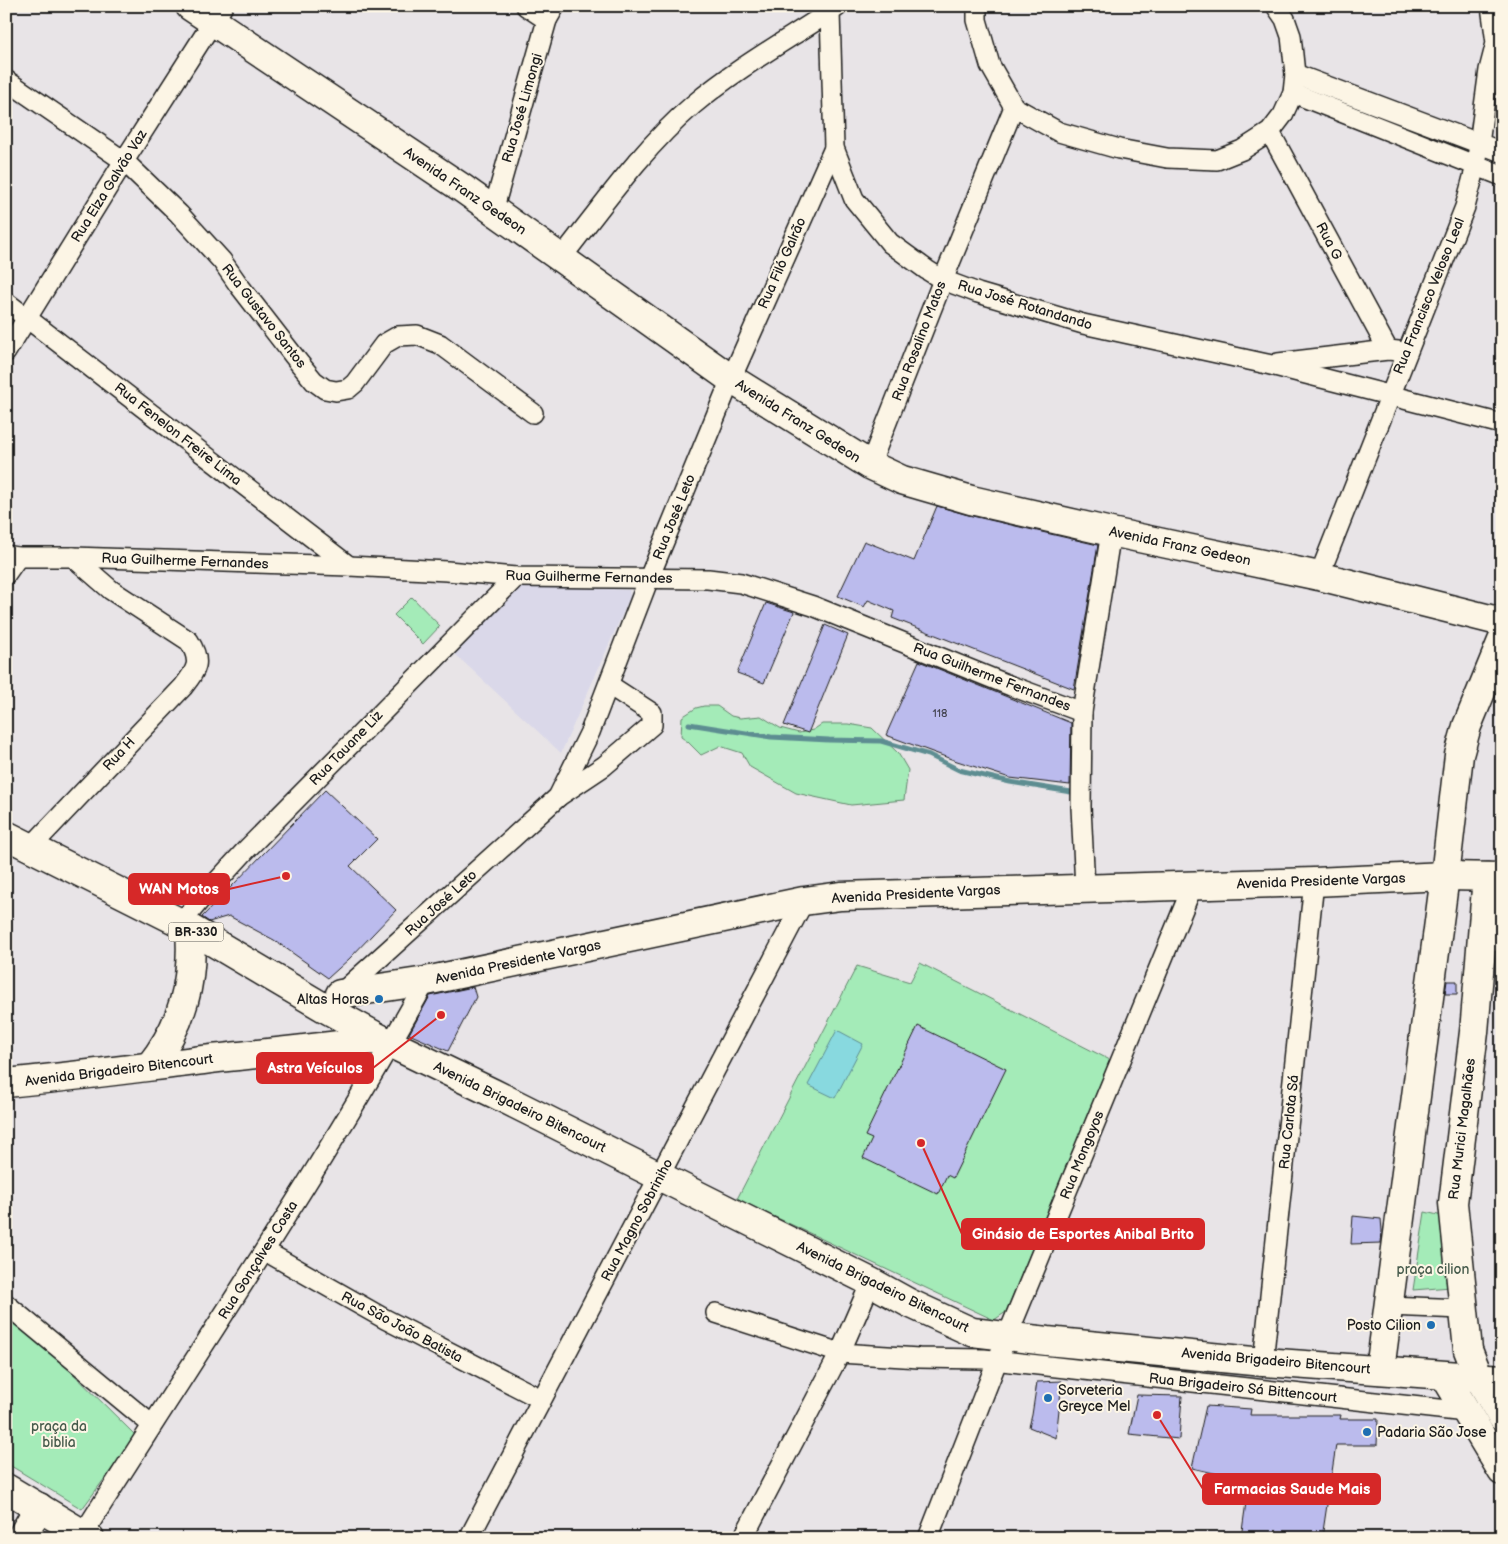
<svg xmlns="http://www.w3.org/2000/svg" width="1508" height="1544" viewBox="0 0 1508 1544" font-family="'Balsamiq Sans',sans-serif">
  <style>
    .built { fill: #dad8e9 }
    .green { fill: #a4ebb8; stroke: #60846a }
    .water { fill: #88d9df; stroke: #5d8d91 }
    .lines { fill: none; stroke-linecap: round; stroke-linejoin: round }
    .stream { stroke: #5d8d91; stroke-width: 5 }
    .building { fill: #bbbbed; stroke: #1c1c1c }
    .street-casing { stroke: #1c1c1c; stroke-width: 22 }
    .secondary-casing { stroke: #1c1c1c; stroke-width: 31 }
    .primary-casing { stroke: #1c1c1c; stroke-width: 31 }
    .street { stroke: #fcf5e5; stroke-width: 19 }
    .secondary { stroke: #fcf5e5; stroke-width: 28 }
    .primary { stroke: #fcf5e5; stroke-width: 28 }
    .poi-dot { fill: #1f6fb2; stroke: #fcf5e5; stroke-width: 2 }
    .labels { text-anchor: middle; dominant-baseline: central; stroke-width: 4; stroke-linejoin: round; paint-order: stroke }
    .number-label { font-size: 11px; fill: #444450 }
    .shield { fill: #fcf5e5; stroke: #5f5d58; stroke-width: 1 }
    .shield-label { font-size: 12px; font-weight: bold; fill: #1c1c1c }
    .street-label { font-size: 14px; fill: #1c1c1c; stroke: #fcf5e5 }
    .poi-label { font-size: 14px; fill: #1c1c1c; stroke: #fcf5e5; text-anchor: end }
    .park-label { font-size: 14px; fill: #455a4b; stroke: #fcf5e5 }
    .leader { fill: none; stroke: #d62828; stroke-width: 2 }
    .callout-dot { fill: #d62828; stroke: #fcf5e5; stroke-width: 2 }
    .callout { fill: #d62828; stroke: #d62828; stroke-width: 2 }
    .callout-label { font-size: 15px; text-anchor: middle; font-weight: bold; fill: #fff }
  </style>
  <rect width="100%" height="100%" fill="#e8e4e7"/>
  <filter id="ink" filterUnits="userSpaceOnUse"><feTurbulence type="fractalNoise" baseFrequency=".02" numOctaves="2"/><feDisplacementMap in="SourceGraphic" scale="10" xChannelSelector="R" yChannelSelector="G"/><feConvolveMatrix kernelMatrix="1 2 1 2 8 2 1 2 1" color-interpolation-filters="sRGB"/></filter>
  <g filter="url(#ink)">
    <path class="built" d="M516,585L629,590L630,597L561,753L455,654Z"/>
    <g class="green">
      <path d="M412,597L440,626L423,644L394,615Z"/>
      <path d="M704,706H717L731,716L740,718L761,716L780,728L799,733L813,730L822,724H848L872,728L898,753L908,770L904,800L851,805L796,793L750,767L742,753L720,746L701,755L688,742L681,737L682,717L696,708Z"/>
      <path d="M920,963L1110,1060L1006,1312L994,1320L737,1199L857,966L910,982Z"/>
      <path d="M1425,1212L1447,1217L1451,1287L1413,1290Z"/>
      <path d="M6,1307L136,1436L82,1509L6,1463Z"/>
    </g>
    <path class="water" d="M837,1030L863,1044L835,1098L808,1085Z"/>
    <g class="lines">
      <path class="stream" d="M689,724L771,737L829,740L881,741L929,755L959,770L1010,782L1071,792"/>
    </g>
    <g class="building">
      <path d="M937,506L968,515L1098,545L1074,689L892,618L894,611L868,600L864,607L838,596L864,541L914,561Z"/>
      <path d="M766,603L794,612L764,683L737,673Z"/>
      <path d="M825,625L848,635L808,733L784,725Z"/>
      <path d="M919,661L1071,723L1070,785L1010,778L954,760L886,735Z"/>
      <path d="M325,790L377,839L350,866L396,910L349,959L328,978L274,940L229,916L209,922L202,917Z"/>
      <path d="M1447,981H1457V994H1445Z"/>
      <path d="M473,987L476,997L448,1051L409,1034L430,996Z"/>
      <path d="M918,1026L1006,1069L953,1178L947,1175L938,1194L863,1158L872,1139L865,1136Z"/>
      <path d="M1353,1216L1381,1219L1382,1231L1381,1243L1351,1244Z"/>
      <path d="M1062,1381L1056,1438L1029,1427L1032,1415L1037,1382Z"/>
      <path d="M1137,1395L1182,1396L1179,1439L1129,1434Z"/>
      <path d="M1206,1406L1251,1409L1250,1415H1341L1340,1419H1378L1377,1445H1336L1322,1538H1241L1249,1481L1192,1468Z"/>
    </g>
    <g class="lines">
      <defs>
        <g id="street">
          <path d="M526,6L547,20"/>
          <path d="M977,6V20L990,65L1014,107L1059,132L1119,149L1167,158L1217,160L1242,150L1270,132L1283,115L1293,93L1295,74L1291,36L1285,19L1276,6"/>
          <path d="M830,12L834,148L854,199L890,243L927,270L943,280L978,293L1083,324L1267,364L1502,424"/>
          <path d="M1295,74L1502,152"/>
          <path d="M6,80L124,161L179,214L222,261L238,284L300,364L314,381L325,389L336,391L348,389L355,383L384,344L398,336L417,335L440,344L533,413"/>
          <path d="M1293,93L1502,176"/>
          <path d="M1270,132L1388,350"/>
          <path d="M493,211L547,20L555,6"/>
          <path d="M562,257C603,205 642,149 693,105C738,67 789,39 837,7"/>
          <path d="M6,302L349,566"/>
          <path d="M6,352L124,161L223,6"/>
          <path d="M1278,363L1388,350L1398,351"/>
          <path d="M870,465L943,280L1014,107"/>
          <path d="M6,555L18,557H73L349,566L447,571L516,577L708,579L741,583L813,606L1011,686L1082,712"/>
          <path d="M6,574L18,557"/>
          <path d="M1319,576L1465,207L1476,166L1489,70L1496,43L1491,6"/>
          <path d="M559,796L604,766L652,725V713L609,685"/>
          <path d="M30,848L183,687C197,669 202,662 189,641L111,590L73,557"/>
          <path d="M1085,888L1081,807L1082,712L1111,532"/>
          <path d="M181,923L200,900L246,850L516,577"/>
          <path d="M1482,935L1502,943"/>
          <path d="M340,994L558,797L590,732L649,578L731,379L834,148"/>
          <path d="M265,1251L385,1319L541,1399"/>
          <path d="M6,1304L152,1425"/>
          <path d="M1388,1306L1463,1309"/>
          <path d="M716,1313L840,1353L919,1358L984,1359L1466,1412"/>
          <path d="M1263,1362L1314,882"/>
          <path d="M83,1534C199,1350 321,1171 426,981"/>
          <path d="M469,1538L804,901"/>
          <path d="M743,1538L840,1353L871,1282"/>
          <path d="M928,1538L997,1361L1193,885"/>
        </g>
        <g id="secondary">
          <path d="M190,6L462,188L731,379L870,465L902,480L971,500L1111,532L1319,576L1502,622"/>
          <path d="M1487,877L1474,1032L1453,1203L1468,1350L1479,1378L1502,1417"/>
          <path d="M340,994L426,981L804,901L841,896L1314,882L1445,876L1502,877"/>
          <path d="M1380,1370L1445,876L1459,755L1467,726L1502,641"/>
          <path d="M1445,1376L1502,1471"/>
          <path d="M6,1488L90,1538"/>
          <path d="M21,1538L39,1507"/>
        </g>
        <g id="primary">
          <path d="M6,835L181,923L323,1007L381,1039L493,1093L871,1282L909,1303L972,1332L1047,1341L1263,1362L1502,1379"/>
          <path d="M150,1066C183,1024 194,982 190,929"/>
          <path d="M6,1083C72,1077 137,1068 203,1060C263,1053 322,1048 381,1039"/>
        </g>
      </defs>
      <use href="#street" class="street-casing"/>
      <use href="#secondary" class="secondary-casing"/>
      <use href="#primary" class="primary-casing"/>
      <use href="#street" class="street"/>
      <use href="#secondary" class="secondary"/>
      <use href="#primary" class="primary"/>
    </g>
  </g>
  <g class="poi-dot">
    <circle cx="379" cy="999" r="5"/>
    <circle cx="1431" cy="1325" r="5"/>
    <circle cx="1048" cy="1398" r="5"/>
    <circle cx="1367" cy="1432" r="5"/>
  </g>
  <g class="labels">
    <g class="number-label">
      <text x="940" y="713">118</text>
    </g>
    <rect class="shield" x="168.5" y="922.5" width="55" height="19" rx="4"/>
    <g class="shield-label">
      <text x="196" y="932">BR-330</text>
    </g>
    <g class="street-label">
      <text transform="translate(522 108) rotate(-74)">Rua José Limongi</text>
      <text transform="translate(109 186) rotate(-58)">Rua Elza Galvão Vaz</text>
      <text transform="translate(465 191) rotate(34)">Avenida Franz Gedeon</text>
      <text transform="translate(1329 241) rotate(62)">Rua G</text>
      <text transform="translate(782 263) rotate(-66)">Rua Filó Galrão</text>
      <text transform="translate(1429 296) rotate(-68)">Rua Francisco Veloso Leal</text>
      <text transform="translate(1025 305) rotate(17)">Rua José Rotandando</text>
      <text transform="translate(264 316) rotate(52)">Rua Gustavo Santos</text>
      <text transform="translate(919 341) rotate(-69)">Rua Rosalino Matos</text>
      <text transform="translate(798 421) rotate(32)">Avenida Franz Gedeon</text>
      <text transform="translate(178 434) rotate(38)">Rua Fenelon Freire Lima</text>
      <text transform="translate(674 517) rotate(-68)">Rua José Leto</text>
      <text transform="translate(1180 546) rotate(12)">Avenida Franz Gedeon</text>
      <text transform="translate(185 561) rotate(2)">Rua Guilherme Fernandes</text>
      <text transform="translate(589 577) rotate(1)">Rua Guilherme Fernandes</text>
      <text transform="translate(992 677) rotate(21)">Rua Guilherme Fernandes</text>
      <text transform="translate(346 748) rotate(-46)">Rua Tauane Liz</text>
      <text transform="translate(119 754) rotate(-47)">Rua H</text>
      <text transform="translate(1321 881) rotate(-2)">Avenida Presidente Vargas</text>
      <text transform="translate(916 894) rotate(-3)">Avenida Presidente Vargas</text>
      <text transform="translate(441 903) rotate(-42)">Rua José Leto</text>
      <text transform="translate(518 962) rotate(-12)">Avenida Presidente Vargas</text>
      <text transform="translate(119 1070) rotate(-7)">Avenida Brigadeiro Bitencourt</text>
      <text transform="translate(520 1107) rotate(26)">Avenida Brigadeiro Bitencourt</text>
      <text transform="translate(1289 1122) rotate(-84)">Rua Carlota Sá</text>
      <text transform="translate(1462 1129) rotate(-83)">Rua Murici Magalhães</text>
      <text transform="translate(1082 1155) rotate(-68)">Rua Mongoyos</text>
      <text transform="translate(637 1220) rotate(-62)">Rua Magno Sobriniho</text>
      <text transform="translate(258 1260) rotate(-58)">Rua Gonçalves Costa</text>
      <text transform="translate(883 1287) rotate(26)">Avenida Brigadeiro Bitencourt</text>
      <text transform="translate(402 1327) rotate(28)">Rua São João Batista</text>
      <text transform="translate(1276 1361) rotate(5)">Avenida Brigadeiro Bitencourt</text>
      <text transform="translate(1243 1388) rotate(6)">Rua Brigadeiro Sá Bittencourt</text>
    </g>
    <g class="poi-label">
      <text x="369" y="999">Altas Horas</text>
      <text x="1421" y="1325">Posto Cilion</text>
      <text x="1058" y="1390" text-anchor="start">Sorveteria<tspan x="1058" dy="16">Greyce Mel</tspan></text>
      <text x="1377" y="1432" text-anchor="start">Padaria São Jose</text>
    </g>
    <g class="park-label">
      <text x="1433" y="1269">praça cilion</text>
      <text x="59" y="1426">praça da<tspan x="59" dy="16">biblia</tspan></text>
    </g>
  </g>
  <path class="leader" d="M286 876L229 889M441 1015L373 1068M921 1143L962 1234M1157 1415L1203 1489"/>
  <g class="callout-dot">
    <circle cx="286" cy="876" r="5"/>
    <circle cx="441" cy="1015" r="5"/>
    <circle cx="921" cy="1143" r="5"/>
    <circle cx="1157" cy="1415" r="5"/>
  </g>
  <g class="callout">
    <rect x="129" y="874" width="100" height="30" rx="5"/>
    <rect x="257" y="1053" width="116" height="30" rx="5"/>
    <rect x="962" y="1219" width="242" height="30" rx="5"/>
    <rect x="1203" y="1474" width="177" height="30" rx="5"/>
  </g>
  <g class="callout-label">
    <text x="179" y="894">WAN Motos</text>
    <text x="315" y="1073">Astra Veículos</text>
    <text x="1083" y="1239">Ginásio de Esportes Anibal Brito</text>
    <text x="1292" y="1494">Farmacias Saude Mais</text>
  </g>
  <rect width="1508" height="1544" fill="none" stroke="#fcf5e5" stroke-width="25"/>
  <rect x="12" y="12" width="1483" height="1519" fill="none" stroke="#1c1c1c" stroke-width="2" filter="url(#ink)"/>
</svg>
